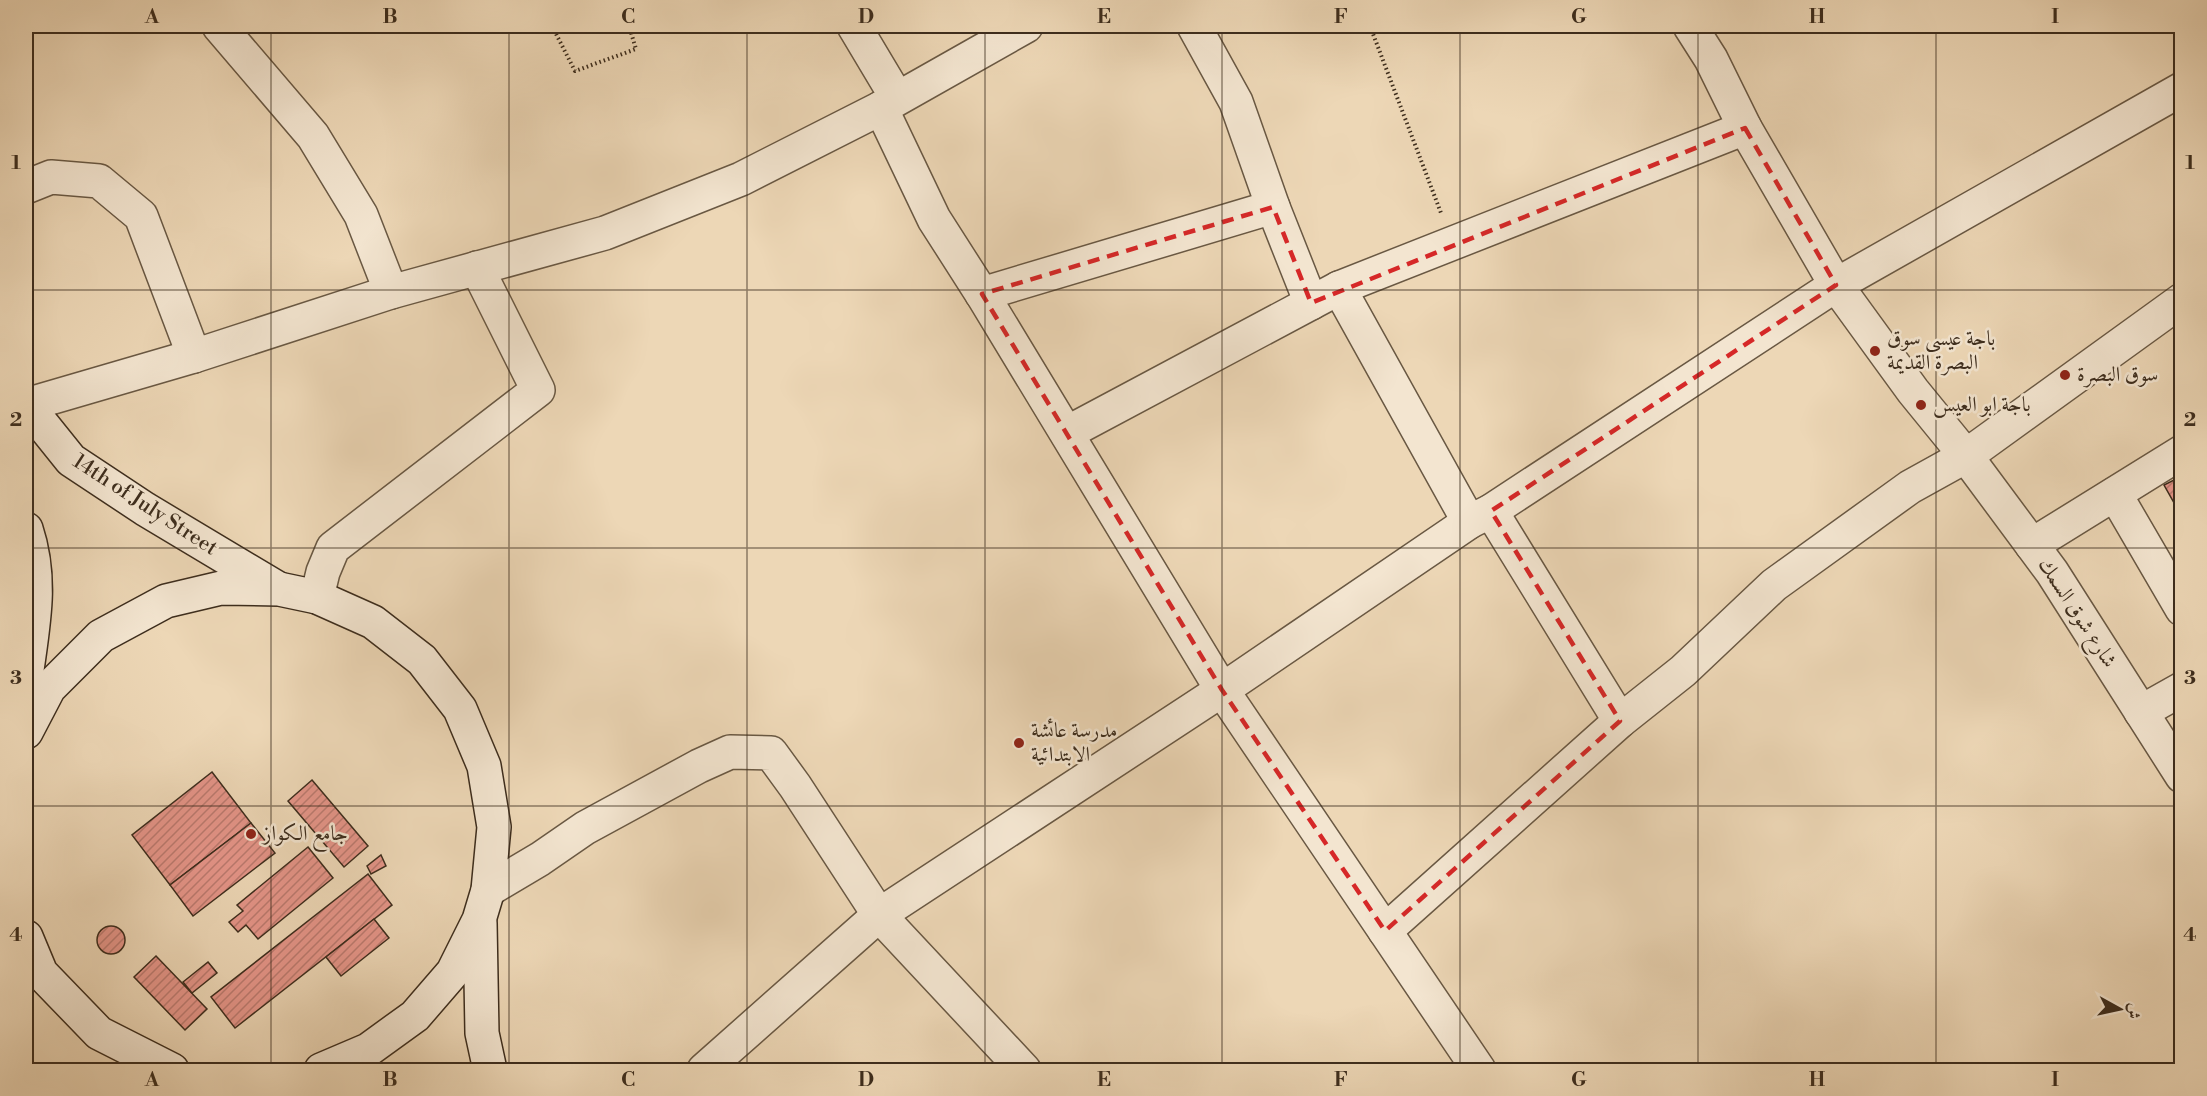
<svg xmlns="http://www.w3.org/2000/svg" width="2207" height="1096" viewBox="0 0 2207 1096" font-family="'Libre Bodoni',Amiri,serif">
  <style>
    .building { fill: url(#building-hatch); stroke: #3d2d1d; stroke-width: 1.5 }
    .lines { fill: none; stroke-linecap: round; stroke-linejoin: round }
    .street-casing { stroke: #695843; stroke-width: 36 }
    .secondary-casing { stroke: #3d2d1d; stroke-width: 36 }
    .path { stroke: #3d2d1d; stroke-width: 4; stroke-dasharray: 1.5 3; stroke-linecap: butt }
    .street { stroke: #f3e5d0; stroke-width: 33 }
    .secondary { stroke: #f3e5d0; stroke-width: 33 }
    .marked { fill: none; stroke: #d62828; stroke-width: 4.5; stroke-dasharray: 12 8; stroke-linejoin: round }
    .grid { fill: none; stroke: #3d2d1d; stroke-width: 1.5; stroke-opacity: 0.55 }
    .poi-dot { fill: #8f2418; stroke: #f3e5d0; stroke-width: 2 }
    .labels { text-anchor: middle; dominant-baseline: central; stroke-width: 5; stroke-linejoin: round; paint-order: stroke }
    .poi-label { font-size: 21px; fill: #3d2d1d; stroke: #f3e5d0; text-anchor: start }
    .street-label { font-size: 21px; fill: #3d2d1d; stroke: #f3e5d0 }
    .neatline { fill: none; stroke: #3d2d1d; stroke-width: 2 }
    .grid-label { font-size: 20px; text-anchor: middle; font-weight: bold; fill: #3d2d1d }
  </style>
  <defs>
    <pattern id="building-hatch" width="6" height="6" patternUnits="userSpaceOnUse" patternTransform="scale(1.5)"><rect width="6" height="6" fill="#e59589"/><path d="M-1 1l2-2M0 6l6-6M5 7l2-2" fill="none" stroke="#bb7a6f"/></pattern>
  </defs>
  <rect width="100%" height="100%" fill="#edd7b6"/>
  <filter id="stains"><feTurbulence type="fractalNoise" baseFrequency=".00333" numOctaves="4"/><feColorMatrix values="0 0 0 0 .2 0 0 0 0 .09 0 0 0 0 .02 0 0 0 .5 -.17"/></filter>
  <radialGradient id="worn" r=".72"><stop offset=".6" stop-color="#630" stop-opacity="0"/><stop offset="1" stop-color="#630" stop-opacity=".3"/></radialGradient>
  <g class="building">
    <path d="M2182,476V517L2164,485Z"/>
    <path d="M212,772L251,823L170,885L132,835Z"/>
    <path d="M312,780L368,846L344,867L288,801Z"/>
    <path d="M251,823L275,853L193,916L170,885Z"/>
    <path d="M308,847L333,878L258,939L246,925L238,932L229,922L243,911L237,905Z"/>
    <path d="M381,855L386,866L371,874L367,866Z"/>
    <path d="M368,874L392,905L235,1028L211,997Z"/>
    <path d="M374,919L389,938L341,976L326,957Z"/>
    <circle cx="111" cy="940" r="14"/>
    <path d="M156,956L207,1009L185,1030L134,977Z"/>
    <path d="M208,962L217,973L192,993L183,982Z"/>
  </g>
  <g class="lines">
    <defs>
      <g id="street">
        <path d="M219,26L313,136L361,215L391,292"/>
        <path d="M854,26L897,98"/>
        <path d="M1194,26L1236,102L1273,207L1311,303"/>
        <path d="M1690,26L1711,59L1745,128L1836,285L1913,391L1966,456L2052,572L2182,776"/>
        <path d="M881,108L934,219L982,294L1222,690L1479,1070"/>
        <path d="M26,187L51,177L99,181L141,216L194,356"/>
        <path d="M1339,288L1469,522"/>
        <path d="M982,294L1273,207"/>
        <path d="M26,405L194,356L391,292L605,233L741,179L881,108L1026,26"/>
        <path d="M1067,433L1339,288L1745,128"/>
        <path d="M2115,494L2182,609"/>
        <path d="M1491,511L1620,721"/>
        <path d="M2032,545L2182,452"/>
        <path d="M317,597L323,572L333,548L538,390L477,268"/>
        <path d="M2141,712L2182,689"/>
        <path d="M488,890L540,859L585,828L699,766L730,752L771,753L795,786L879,915L1024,1070"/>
        <path d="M1385,931L1620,721L1683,671L1774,585L1910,487L1966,456L2182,300"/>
        <path d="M704,1070L879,915L1222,690L1469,522L1491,511L1836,285L2182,89"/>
      </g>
      <g id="secondary">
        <path d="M26,404L71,460L145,509L277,588"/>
        <path d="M26,529C43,580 33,625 26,677"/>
        <path d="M26,732L49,688L101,636L166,601L221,588L279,589L317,597L373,622L422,660L460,709L484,766L494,827L488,890L479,920L453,972L415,1016L368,1050L321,1070"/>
        <path d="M480,923L482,1033L490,1070"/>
        <path d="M26,937L41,973L99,1033L172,1070"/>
      </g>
    </defs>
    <use href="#street" class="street-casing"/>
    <use href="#secondary" class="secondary-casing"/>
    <g class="path">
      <path d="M552,26L575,71L636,49L629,26"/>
      <path d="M1370,26L1441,213"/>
    </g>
    <use href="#street" class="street"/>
    <use href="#secondary" class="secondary"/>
  </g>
  <path class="marked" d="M1745,128L1836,285L1491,511L1620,721L1385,931L1222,690L982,294L1273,207L1311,303Z"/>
  <path class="grid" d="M271,26V1070M509,26V1070M747,26V1070M985,26V1070M1222,26V1070M1460,26V1070M1698,26V1070M1936,26V1070M26,290H2182M26,548H2182M26,806H2182"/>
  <g class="poi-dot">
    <circle cx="1875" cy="351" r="6"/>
    <circle cx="2065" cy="375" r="6"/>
    <circle cx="1921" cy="405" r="6"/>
    <circle cx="1019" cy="743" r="6"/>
    <circle cx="251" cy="834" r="6"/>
  </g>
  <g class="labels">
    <g class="poi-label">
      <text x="1887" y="339">باجة عيسى سوق<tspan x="1887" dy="24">البصرة القديمة</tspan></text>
      <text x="2077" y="375">سوق البصرة</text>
      <text x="1933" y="405">باجة ابو العيس</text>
      <text x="1031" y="731">مدرسة عائشة<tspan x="1031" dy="24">الابتدائية</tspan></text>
      <text x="263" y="834">جامع الكواز</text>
    </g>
    <g class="street-label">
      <text transform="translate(145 505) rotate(33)">14th of July Street</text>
      <text transform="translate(2077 613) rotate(57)">شارع شوق السمك</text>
    </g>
  </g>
  <rect width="2207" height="1096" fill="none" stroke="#edd7b6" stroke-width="66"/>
  <g transform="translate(2120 1009) rotate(98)" stroke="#f3e5d0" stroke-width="4.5" paint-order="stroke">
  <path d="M0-4.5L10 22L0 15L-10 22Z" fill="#3d2d1d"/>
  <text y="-9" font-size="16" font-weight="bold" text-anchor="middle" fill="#3d2d1d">ش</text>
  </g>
  <rect x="33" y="33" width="2141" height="1030" class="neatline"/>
  <g class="grid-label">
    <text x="152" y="23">A</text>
    <text x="390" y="23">B</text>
    <text x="628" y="23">C</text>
    <text x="866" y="23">D</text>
    <text x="1104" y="23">E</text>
    <text x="1341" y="23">F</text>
    <text x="1579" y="23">G</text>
    <text x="1817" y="23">H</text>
    <text x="2055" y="23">I</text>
    <text x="16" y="169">1</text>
    <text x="2190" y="169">1</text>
    <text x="16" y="426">2</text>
    <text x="2190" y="426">2</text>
    <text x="16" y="684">3</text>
    <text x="2190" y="684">3</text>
    <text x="16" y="941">4</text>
    <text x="2190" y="941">4</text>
    <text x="152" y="1086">A</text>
    <text x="390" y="1086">B</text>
    <text x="628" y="1086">C</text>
    <text x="866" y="1086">D</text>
    <text x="1104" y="1086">E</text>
    <text x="1341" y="1086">F</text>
    <text x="1579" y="1086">G</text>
    <text x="1817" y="1086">H</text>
    <text x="2055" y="1086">I</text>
  </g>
  <rect width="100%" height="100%" filter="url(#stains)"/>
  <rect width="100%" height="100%" fill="url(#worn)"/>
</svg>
